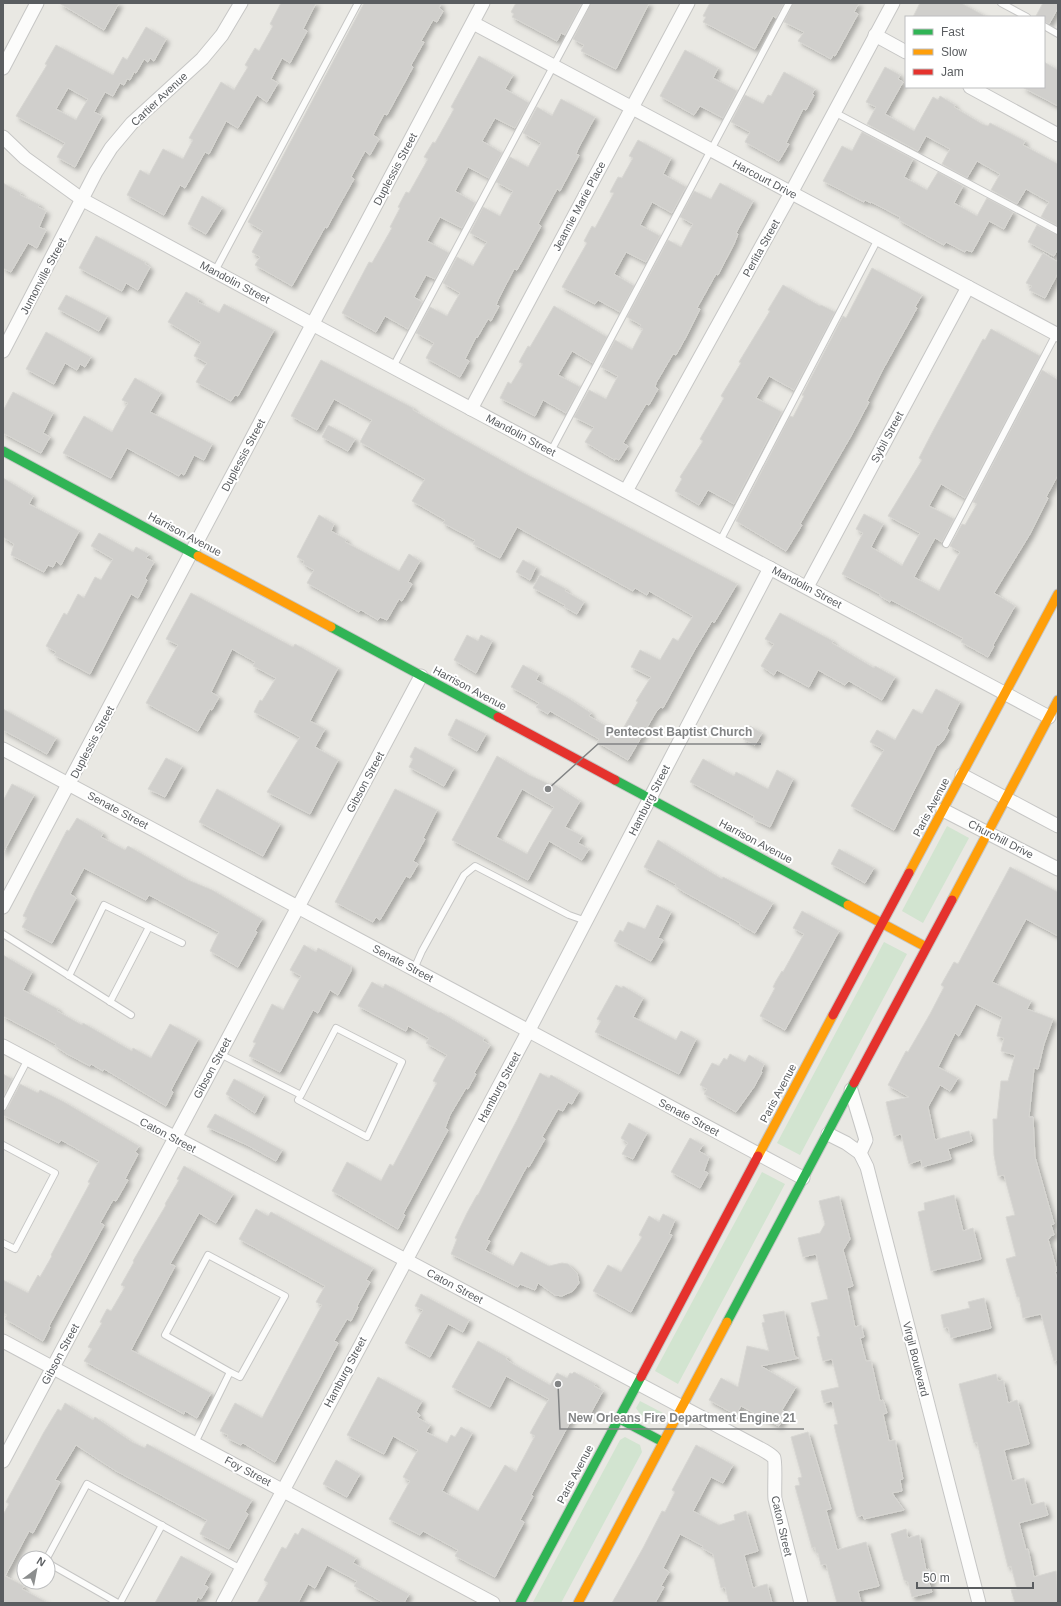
<svg xmlns="http://www.w3.org/2000/svg" width="1061" height="1606" viewBox="0 0 1061 1606" font-family="Arial,sans-serif">
  <style>
    .green { fill: #d2e4d0 }
    .building { fill: #d0cfcc; stroke: #d7d6d2; fill-rule: evenodd; filter: url(#shadow) }
    .lines { fill: none; stroke-linecap: round; stroke-linejoin: round }
    .lane-casing { stroke: #c6c6c5; stroke-width: 8 }
    .street-casing { stroke: #c6c6c5; stroke-width: 15 }
    .fast-casing { stroke: #c5c5c5; stroke-width: 11 }
    .slow-casing { stroke: #c5c5c5; stroke-width: 11 }
    .jam-casing { stroke: #c5c5c5; stroke-width: 11 }
    .lane { stroke: #fcfcfb; stroke-width: 6 }
    .street { stroke: #fcfcfb; stroke-width: 13 }
    .fast { stroke: #30b455; stroke-width: 9 }
    .slow { stroke: #ff9f0a; stroke-width: 9 }
    .jam { stroke: #e5322d; stroke-width: 9 }
    .labels { text-anchor: middle; dominant-baseline: central; stroke-width: 4; stroke-linejoin: round; paint-order: stroke }
    .street-label { font-size: 11px; fill: #5a5d60; stroke: #fff }
    .leader { fill: none; stroke: #828485; stroke-width: 1.5 }
    .callout-dot { fill: #828485; stroke: #fff; stroke-width: 1.5 }
    .callout-label { font-size: 12px; text-anchor: middle; font-weight: bold; fill: #828485; stroke: #fff; stroke-width: 4; stroke-linejoin: round; paint-order: stroke }
  </style>
  <defs>
    <filter id="shadow"><feDropShadow dx="3.5" dy="3.5" stdDeviation="2" flood-color="#0004"/></filter>
  </defs>
  <rect width="100%" height="100%" fill="#e9e8e3"/>
  <g class="green">
    <path d="M947,826L969,838L923,923L902,911Z"/>
    <path d="M884,942L907,954L800,1155L777,1143Z"/>
    <path d="M762,1172L785,1184L678,1384L655,1371Z"/>
    <path d="M640,1401L663,1413L659,1419L654,1422L640,1414L636,1408Z"/>
    <path d="M625,1437L640,1445L642,1452L561,1603L533,1602L620,1440Z"/>
  </g>
  <g class="building">
    <path d="M59,3H119L104,30Z"/>
    <path d="M281,3H316L303,29L307,31L290,63L282,58L271,79L278,83L267,102L257,95L238,128L226,121L209,154L205,152L185,188L180,185L164,215L127,195L140,170L149,175L163,149L183,159L193,140L189,138L221,82L234,90L248,67L245,65L255,48L259,51L273,26L270,24Z"/>
    <path d="M364,3H441L439,8L443,11L437,22L433,20L421,41L424,42L411,65L413,67L387,115L384,114L373,135L379,139L370,155L365,151L351,177L354,179L336,211L327,228L325,227L292,286L255,265L260,257L252,252L263,231L248,222Z"/>
    <path d="M516,3H582L565,35L561,33L557,41L512,17L514,14L511,12Z"/>
    <path d="M591,3H649L616,69L581,51L584,45L573,39Z"/>
    <path d="M710,3H784L776,18L773,16L755,49L703,22L706,17L703,16Z"/>
    <path d="M793,3H859L854,12L858,14L835,56L833,55L831,59L798,41L804,32L784,22Z"/>
    <path d="M920,3H961L987,17H913Z"/>
    <path d="M1043,3H1058V8L1049,24L1044,21V17L1036,16Z"/>
    <path d="M146,27L166,39L154,61L150,58L148,62L144,59L136,73L134,72L130,80L127,79L124,85L120,83L113,96L105,92L94,112L102,116L75,167L57,157L65,143L16,116L47,65L45,64L56,45L113,75L123,57L127,60ZM68,88L88,99L76,120L56,109Z"/>
    <path d="M685,50L718,68L713,78L737,91L723,118L700,106L694,115L660,96Z"/>
    <path d="M479,56L513,75L505,89L529,103L515,128L495,118L482,141L502,153L489,178L468,167L455,191L475,203L462,228L440,217L427,241L449,253L435,279L426,275L414,297L422,302L408,329L385,316L376,332L342,313L369,262L372,263L392,228L390,227L400,208L398,207L406,192L409,193L428,159L424,157L433,142L435,143L454,109L451,107Z"/>
    <path d="M1044,62L1058,70V106L1022,87H1044Z"/>
    <path d="M885,67L900,75L898,79L903,82L885,114L914,131L933,97L938,100L940,96L955,105L954,107L982,124L988,126L990,123L1025,141L1023,145L1058,164V226L1041,217L1049,202L1026,189L1017,204L991,190L1000,174L977,161L967,178L942,164L950,149L926,136L918,151L867,124L876,107L866,102Z"/>
    <path d="M784,72L815,89L812,94L814,95L806,110L803,109L786,143L789,144L779,161L745,142L750,132L731,122L745,95L763,104L768,95L771,96Z"/>
    <path d="M561,99L595,117L578,149L576,154L579,155L560,191L557,189L538,224L541,226L517,270L514,269L499,298L496,305L499,306L491,321L488,319L477,338L476,337L465,359L469,361L460,377L426,358L434,343L416,333L430,307L447,316L460,293L443,283L457,257L473,266L487,242L470,233L483,207L500,216L513,191L496,182L510,157L528,167L541,143L523,133L537,107L552,116Z"/>
    <path d="M862,132L913,159L904,177L927,190L938,172L963,186L954,203L977,216L987,198L1013,212L1004,229L989,221L972,252L966,250L965,252L946,242L944,245L929,237L899,220L900,217L871,202V203L865,200L864,202L823,181L842,146L852,151Z"/>
    <path d="M638,140L671,158L663,174L686,187L672,213L652,202L640,225L660,236L646,262L626,252L614,274L634,286L620,312L598,300L595,304L562,287L587,243L584,241L592,226L595,228L614,193L610,192L618,177L622,178L633,158L629,156Z"/>
    <path d="M3,183L21,193L20,195L40,205L38,207L46,211L39,227L46,230L37,248L28,243L11,272L3,268Z"/>
    <path d="M720,183L753,201L736,233L738,234L734,244L718,275L716,274L697,308L700,309L686,337L676,355L673,354L656,383L655,387L658,389L649,405L646,404L623,443L628,446L619,460L615,458V460L585,442L594,427L574,417L589,390L606,399L618,376L601,367L615,340L632,350L643,329L639,327L641,325L627,317L668,240L681,247L693,224L680,217L694,191L711,199Z"/>
    <path d="M202,196L222,208L206,234L188,224Z"/>
    <path d="M1037,225L1058,235V249L1054,256L1028,242Z"/>
    <path d="M96,236L145,262V264L150,267L138,290L126,283L122,291L79,268Z"/>
    <path d="M1043,253L1058,262V273L1045,298L1029,290L1032,286L1026,283Z"/>
    <path d="M872,268L922,295L915,307L917,308L882,371L867,401L869,402L851,436L800,524L802,525L786,551L736,521L790,416L793,417L804,396L802,395L843,316L846,318Z"/>
    <path d="M783,285L820,306L821,305L835,312L794,390L769,376L756,398L782,412L734,504L708,490L699,505L675,491L682,479L680,477L703,441L700,439L724,398L721,396L741,363L739,362L770,311L768,310Z"/>
    <path d="M186,292L199,299L198,302L219,313L224,304L274,330L238,396L235,395L231,401L196,382L207,363L194,356L201,342L168,322Z"/>
    <path d="M66,295L107,316L99,331L58,309Z"/>
    <path d="M554,306L607,337L593,363L572,351L558,375L580,387L566,413L543,400L535,416L500,398L508,382L511,384L523,364L519,362L528,346L530,347Z"/>
    <path d="M991,329L1040,356L965,498L941,484L929,506L954,519L942,542L935,538L914,577L939,591L960,552L950,546L962,524L965,525L977,504L973,502L1042,370L1058,380V475L1046,497L1048,498L1030,534L994,593L1015,606L993,645L994,646L988,657L961,642L963,638L891,600L890,602L880,596V594L842,574L863,533L856,529L864,514L883,524L871,547L902,566L920,533L888,516L922,460L919,458L934,429L983,339L985,340Z"/>
    <path d="M46,332L91,357L85,367L80,364L77,370L65,363L54,384L26,369Z"/>
    <path d="M321,360L413,408V410L445,429L526,474L737,584L714,623L712,621L694,651L663,708L661,707L656,712L628,760L597,742L599,739L550,711L548,714L536,707L539,703L511,687L523,665L539,674L536,680L568,698L591,713L589,716L620,734L638,702L636,701L651,677L631,667L640,650L660,660L673,638L678,641L693,616L649,591L647,595L635,588L633,591L517,527L500,558L473,544L475,540L443,523L445,520L412,501L425,479L360,442L372,420L334,399L317,430L291,416Z"/>
    <path d="M135,378L161,393L150,412L212,444L204,460L194,455L184,475L181,473L179,476L127,448L111,478L63,453L84,416L112,432L128,403L122,400Z"/>
    <path d="M13,392L53,413L43,433L50,437L41,453L3,433V411Z"/>
    <path d="M328,425L355,439L348,451L322,437Z"/>
    <path d="M3,478L33,496L29,504L79,531L61,565L56,561L53,567L48,565L44,572L11,555L14,544L3,537Z"/>
    <path d="M319,515L334,524L331,531L347,540L345,542L399,571L409,554L420,561L408,582L412,584L402,601L399,599L387,620L380,617L378,620L361,610L359,612L307,583L314,570L303,564L304,561L297,557Z"/>
    <path d="M99,533L133,552L136,547L149,554L146,558L154,562L145,578L147,580L138,598L131,594L90,674L54,655L56,652L46,646L64,613L67,615L78,594L84,598L95,577L101,580L113,559L91,546Z"/>
    <path d="M523,560L536,567L530,580L516,572Z"/>
    <path d="M540,575L566,589L565,591L584,602L577,614L564,607L565,605L533,588Z"/>
    <path d="M191,593L293,647L295,644L338,668L310,721L325,729L315,747L338,760L310,814L267,792L300,737L254,712L260,700L262,701L276,678L253,666L255,662L232,649L211,692L219,697L212,710L210,709L198,731L146,703L178,645L166,639Z"/>
    <path d="M780,613L833,641L832,643L874,668L875,666L895,677L882,700L849,681L845,685L818,670L809,687L777,670L774,675L761,666L774,644L765,639Z"/>
    <path d="M467,635L478,641L481,635L492,641L476,673L454,660Z"/>
    <path d="M936,689L960,702L947,728L949,730L943,741L939,745H937L894,830L851,806L884,750L870,742L877,730L895,740L913,709L922,714Z"/>
    <path d="M3,709L56,738L47,754L3,730Z"/>
    <path d="M456,719L486,734L477,751L448,735Z"/>
    <path d="M750,726L762,733L755,745L743,739Z"/>
    <path d="M415,747L454,768L444,786L409,767L413,759L410,757Z"/>
    <path d="M497,756L529,775L551,785L552,783L580,801L565,827L582,836L578,843L589,849L582,860L549,841L528,880L452,840ZM522,789L554,807L527,854L496,837Z"/>
    <path d="M166,758L182,766L165,797L148,789Z"/>
    <path d="M703,759L734,776L736,772L768,789L777,770L793,779L770,827L753,819L754,816L690,782Z"/>
    <path d="M12,784L34,795L3,853V801Z"/>
    <path d="M217,789L280,824L263,856L199,822Z"/>
    <path d="M395,789L437,810L423,838L425,839L413,861L418,864L410,878L406,876L380,920L376,917L373,922L335,902Z"/>
    <path d="M77,818L103,833L101,837L125,850L128,846L188,880L212,890L262,919L255,931L257,932L238,967L210,951L219,932L149,895L146,900L84,868L70,894L76,898L52,943L22,927L27,918L23,916L35,891L67,830L69,831Z"/>
    <path d="M658,840L722,879L723,877L773,903L755,933L739,924L740,923L684,892L675,886L676,884L644,867Z"/>
    <path d="M839,849L874,868L865,883L831,864Z"/>
    <path d="M1010,867L1058,892V936L1026,919L992,982L1031,1001L1027,1009L1053,1019L1044,1044L1038,1069L1034,1068L1029,1117H1033L1035,1157L1054,1224L1051,1225L1054,1235L1050,1236V1238L1048,1239L1057,1271L1055,1272L1058,1280V1360L1054,1361L1041,1314L1023,1318L1019,1297H1017L1006,1259L1016,1256L1006,1217L1015,1215L1004,1175L998,1176L994,1155L993,1119H997L1001,1081H1008L1015,1055L1001,1051L1004,1038L997,1036L1002,1017L976,1004L959,1036L955,1033L938,1067L958,1078L950,1091L940,1085L928,1107L935,1140L969,1131L972,1141L948,1149L951,1159L922,1167L921,1160L909,1164L901,1134L894,1136L886,1102L909,1097L888,1085L906,1051L908,1052L930,1014L944,987L941,985L954,962L958,964Z"/>
    <path d="M657,905L671,912L658,938L663,940L651,961L614,941L620,930L623,932L628,922L645,929Z"/>
    <path d="M802,911L839,931L785,1030L760,1016L775,988L773,987L776,981L782,971L783,972L804,934L793,928Z"/>
    <path d="M304,945L316,952L318,948L351,966V971L338,995L330,990L318,1013L313,1010L280,1072L249,1056L256,1043L253,1042L272,1004L283,1010L301,976L290,970Z"/>
    <path d="M3,955L32,972L23,990L58,1009L57,1011L82,1025L83,1023L132,1051L133,1048L151,1058L170,1024L198,1039L171,1090L173,1092L166,1106L104,1069L103,1071L91,1064L90,1066L67,1054L55,1046L56,1044L3,1016Z"/>
    <path d="M372,982L383,988L385,984L439,1013L440,1012L484,1038L483,1041L490,1045L474,1073L476,1074L468,1089L466,1088L450,1115L445,1128L448,1130L403,1214L405,1215L398,1229L332,1191L347,1162L381,1181L390,1164L393,1166L437,1083L433,1081L447,1055L426,1043L429,1038L408,1026L406,1031L358,1006Z"/>
    <path d="M616,985L622,988L623,986L643,998L633,1017L676,1040L681,1031L696,1039L679,1074L595,1032L601,1021L597,1019Z"/>
    <path d="M730,1054L745,1062L749,1055L764,1064L761,1071L762,1072L754,1087L736,1112L704,1094L707,1089L700,1085L712,1063L719,1066L724,1058L727,1060Z"/>
    <path d="M540,1073L549,1078L551,1075L579,1091L572,1104L568,1102L563,1111L558,1109L542,1137L545,1139L529,1167L527,1166L487,1240L490,1241L485,1250L513,1266L521,1252L549,1266L562,1263L568,1264L577,1273L579,1283L573,1291L562,1296L555,1295L538,1283L535,1290L520,1284L518,1287L451,1254L457,1239L455,1238L467,1213L477,1195H478L517,1120Z"/>
    <path d="M3,1074L12,1079L3,1097Z"/>
    <path d="M234,1079L264,1095L255,1113L226,1094Z"/>
    <path d="M20,1084L38,1093L40,1090L64,1102L139,1146L135,1152L138,1154L125,1179L128,1180L116,1201L113,1200L100,1223L104,1225L49,1326L50,1327L43,1341L5,1319L7,1315L3,1312V1280L28,1293L38,1275L40,1277L52,1256L51,1255L90,1183L88,1182L99,1161L61,1140L59,1143L3,1115V1111L7,1109Z"/>
    <path d="M215,1114L282,1150L276,1161L247,1145L207,1127Z"/>
    <path d="M629,1123L647,1133L633,1159L622,1154L628,1143L621,1138Z"/>
    <path d="M690,1138L703,1145L699,1151L709,1157L704,1171L708,1173L700,1188L671,1172Z"/>
    <path d="M184,1166L233,1194L216,1223L199,1213L170,1264L175,1266L131,1350L211,1393L197,1418L185,1411L184,1414L84,1361L92,1349L88,1347L102,1323L100,1322L107,1309L111,1311L125,1287L121,1285L134,1262L133,1261L166,1205L165,1204L179,1180L177,1179Z"/>
    <path d="M954,1195L963,1231L973,1228L981,1259L931,1271L918,1212L925,1210L924,1203Z"/>
    <path d="M839,1196L850,1239L843,1250L853,1286L847,1288L855,1327L861,1325L864,1337L860,1338L866,1361H871L880,1401L883,1400L887,1413L883,1414L889,1441L895,1440L903,1479L900,1480L902,1491L892,1493L904,1510L864,1519L863,1515L857,1517L855,1511L834,1425L838,1424L832,1401L824,1403L821,1391L839,1387L832,1359L823,1361L817,1337L820,1336L811,1303L828,1299L816,1254L803,1257L798,1238L820,1233L825,1224L819,1201Z"/>
    <path d="M256,1209L268,1216L271,1212L373,1268L366,1280L370,1282L357,1306L358,1307L351,1321L347,1319L334,1341L338,1343L275,1462L243,1443L241,1445L227,1438L228,1435L220,1431L235,1403L262,1418L322,1305L316,1302L325,1286L239,1239Z"/>
    <path d="M663,1214L675,1220L669,1234L672,1235L631,1312L593,1291L608,1265L621,1272L642,1237L639,1235L649,1216L659,1222Z"/>
    <path d="M421,1294L469,1320L463,1332L448,1324L430,1357L405,1343L423,1310L415,1306Z"/>
    <path d="M984,1298L991,1328L951,1338L948,1327L944,1328L941,1315L970,1308L968,1302Z"/>
    <path d="M784,1311L795,1357L799,1358L761,1366L796,1387L782,1410L787,1413L779,1426L741,1406L736,1415L709,1400L721,1378L738,1387L747,1346L769,1351L762,1323L765,1322L763,1315Z"/>
    <path d="M478,1341L507,1357L506,1359L513,1364L550,1385L557,1373L567,1378L570,1373L572,1374L574,1372L596,1384L594,1386L603,1391L588,1418L576,1411L531,1495L533,1496L520,1520L524,1522L495,1577L455,1556L458,1550L423,1531L420,1535L389,1519L410,1481L403,1477L418,1450L393,1436L384,1454L347,1435L378,1377L422,1401L416,1412L420,1415L418,1418L430,1425L426,1432L447,1443L451,1435L455,1437L461,1427L472,1433L442,1491L478,1511L505,1465L516,1472L535,1436L530,1433L549,1399L506,1376L490,1407L452,1387Z"/>
    <path d="M996,1374L998,1381L1003,1380L1008,1403L1017,1400L1029,1444L1004,1450L1012,1481L1024,1478L1031,1505L1044,1502L1048,1515L1019,1523L1026,1550L1028,1549L1034,1577L1056,1571L1058,1603H1015L1011,1590L1017,1589L1011,1566L1008,1567L977,1442L974,1443L959,1384Z"/>
    <path d="M65,1403L93,1420L95,1417L132,1442L145,1448L147,1444L252,1500L245,1512L248,1514L229,1549L200,1534L207,1520L116,1471L76,1445L55,1480L60,1482L33,1533L29,1531L5,1576L24,1586L22,1589L48,1603H3V1515L9,1504L6,1502L44,1432L58,1409L61,1411Z"/>
    <path d="M808,1432L831,1509L826,1510L837,1550L866,1542L879,1586L858,1591L861,1603H837L826,1564L821,1565L818,1553H816L815,1547L812,1548L795,1486L800,1485L798,1478L802,1477L791,1437Z"/>
    <path d="M696,1445L733,1465L723,1483L711,1477L693,1511L719,1525L735,1520L734,1515L746,1511L758,1551L744,1555L753,1588L767,1584L772,1603H729L725,1587L721,1588L713,1554L702,1548L703,1546L680,1534L663,1568L669,1572L661,1586L664,1587L655,1603H612L643,1548L662,1511L665,1512L675,1492L672,1490Z"/>
    <path d="M336,1460L360,1474L347,1497L323,1484Z"/>
    <path d="M302,1528L356,1558L353,1563L409,1594L404,1603H384L354,1586L357,1581L327,1565L315,1588L308,1584L298,1603H257L268,1583L264,1580L282,1547L286,1549L295,1533L298,1535Z"/>
    <path d="M906,1529L908,1538L919,1535L926,1570L929,1569L932,1582L929,1583L932,1592L912,1597L908,1582L904,1580L891,1534Z"/>
    <path d="M181,1556L211,1572L204,1585L208,1587L201,1599L198,1597L195,1603H155Z"/>
  </g>
  <g class="lines">
    <defs>
      <g id="lane">
        <path d="M1001,3L1027,17"/>
        <path d="M1044,26L1058,34"/>
        <path d="M834,112L1058,231"/>
        <path d="M215,271L358,3"/>
        <path d="M393,367L587,3"/>
        <path d="M551,451L789,3"/>
        <path d="M720,541L878,239"/>
        <path d="M946,544L1056,334"/>
        <path d="M3,934L131,1015"/>
        <path d="M414,969L422,951L464,875L475,866L569,915L586,921"/>
        <path d="M69,976L104,905L182,943"/>
        <path d="M110,1002L149,927"/>
        <path d="M220,1054L301,1095L336,1028L402,1062L367,1137L298,1100L301,1095"/>
        <path d="M3,1107L28,1059"/>
        <path d="M3,1145L55,1173L15,1249L3,1243"/>
        <path d="M195,1443L230,1372L165,1335L208,1255L285,1296L240,1377L230,1372"/>
        <path d="M47,1558L87,1484L241,1569"/>
        <path d="M48,1563L118,1603"/>
        <path d="M120,1603L162,1525"/>
      </g>
      <g id="street">
        <path d="M473,23L1058,335"/>
        <path d="M875,35L906,52"/>
        <path d="M3,68L37,3"/>
        <path d="M970,87L1058,135"/>
        <path d="M3,137L25,158L83,200L312,324L1049,717"/>
        <path d="M3,351L96,172L111,148L132,123L202,59L222,35L241,3"/>
        <path d="M471,409L688,3"/>
        <path d="M626,491L791,193L893,3"/>
        <path d="M807,587L968,287"/>
        <path d="M3,749L803,1178"/>
        <path d="M962,775L1058,826"/>
        <path d="M943,810L1058,869"/>
        <path d="M3,907L483,3"/>
        <path d="M3,1046L763,1450C766,1452 772,1455 774,1458C776,1462 774,1491 775,1499L801,1603"/>
        <path d="M851,1090L866,1140L860,1153"/>
        <path d="M828,1134L846,1143L860,1153L867,1167L979,1603"/>
        <path d="M3,1341L493,1603"/>
        <path d="M3,1461L421,676"/>
        <path d="M223,1603L529,1030L770,568"/>
      </g>
      <g id="fast">
        <path d="M3,451L198,556"/>
        <path d="M331,627L498,717"/>
        <path d="M615,780L848,905"/>
        <path d="M727,1322L854,1083"/>
        <path d="M618,1418L663,1442"/>
        <path d="M520,1603L641,1377"/>
      </g>
      <g id="slow">
        <path d="M198,556L331,627"/>
        <path d="M909,873L1058,594"/>
        <path d="M952,900L1058,700"/>
        <path d="M848,905L926,947"/>
        <path d="M758,1156L833,1015"/>
        <path d="M578,1603L727,1322"/>
      </g>
      <g id="jam">
        <path d="M498,717L615,780"/>
        <path d="M833,1015L909,873"/>
        <path d="M854,1083L952,900"/>
        <path d="M641,1377L758,1156"/>
      </g>
    </defs>
    <use href="#lane" class="lane-casing"/>
    <use href="#street" class="street-casing"/>
    <use href="#fast" class="fast-casing"/>
    <use href="#slow" class="slow-casing"/>
    <use href="#jam" class="jam-casing"/>
    <use href="#lane" class="lane"/>
    <use href="#street" class="street"/>
    <use href="#fast" class="fast"/>
    <use href="#slow" class="slow"/>
    <use href="#jam" class="jam"/>
  </g>
  <g class="labels">
    <g class="street-label">
      <text transform="translate(159 99) rotate(-43)">Cartier Avenue</text>
      <text transform="translate(395 169) rotate(-62)">Duplessis Street</text>
      <text transform="translate(765 179) rotate(28)">Harcourt Drive</text>
      <text transform="translate(579 206) rotate(-62)">Jeannie Marie Place</text>
      <text transform="translate(761 248) rotate(-61)">Perlita Street</text>
      <text transform="translate(43 276) rotate(-62)">Jumonville Street</text>
      <text transform="translate(235 282) rotate(28)">Mandolin Street</text>
      <text transform="translate(521 435) rotate(28)">Mandolin Street</text>
      <text transform="translate(887 437) rotate(-62)">Sybil Street</text>
      <text transform="translate(243 455) rotate(-62)">Duplessis Street</text>
      <text transform="translate(185 534) rotate(28)">Harrison Avenue</text>
      <text transform="translate(807 587) rotate(28)">Mandolin Street</text>
      <text transform="translate(470 688) rotate(28)">Harrison Avenue</text>
      <text transform="translate(92 742) rotate(-62)">Duplessis Street</text>
      <text transform="translate(365 782) rotate(-62)">Gibson Street</text>
      <text transform="translate(649 800) rotate(-63)">Hamburg Street</text>
      <text transform="translate(931 807) rotate(-62)">Paris Avenue</text>
      <text transform="translate(118 810) rotate(28)">Senate Street</text>
      <text transform="translate(1001 839) rotate(27)">Churchill Drive</text>
      <text transform="translate(756 841) rotate(28)">Harrison Avenue</text>
      <text transform="translate(403 963) rotate(28)">Senate Street</text>
      <text transform="translate(212 1068) rotate(-62)">Gibson Street</text>
      <text transform="translate(499 1087) rotate(-62)">Hamburg Street</text>
      <text transform="translate(778 1093) rotate(-62)">Paris Avenue</text>
      <text transform="translate(689 1117) rotate(28)">Senate Street</text>
      <text transform="translate(168 1135) rotate(28)">Caton Street</text>
      <text transform="translate(455 1286) rotate(28)">Caton Street</text>
      <text transform="translate(60 1354) rotate(-62)">Gibson Street</text>
      <text transform="translate(916 1359) rotate(76)">Virgil Boulevard</text>
      <text transform="translate(345 1372) rotate(-62)">Hamburg Street</text>
      <text transform="translate(248 1471) rotate(28)">Foy Street</text>
      <text transform="translate(575 1474) rotate(-62)">Paris Avenue</text>
      <text transform="translate(782 1526) rotate(77)">Caton Street</text>
    </g>
  </g>
  <path class="leader" d="M548 789L598 744H761M558 1384L560 1429H804"/>
  <g class="callout-dot">
    <circle cx="548" cy="789" r="4"/>
    <circle cx="558" cy="1384" r="4"/>
  </g>
  <g class="callout-label">
    <text x="679" y="736">Pentecost Baptist Church</text>
    <text x="682" y="1422">New Orleans Fire Department Engine 21</text>
  </g>
  <rect width="1061" height="1606" fill="none" stroke="#5a5d60" stroke-width="8"/>
  <rect x="905" y="16" width="140" height="72" fill="#ffffff" stroke="#bdbebf"/>
  <rect x="913" y="29" width="20" height="6" fill="#30b455" stroke="#bdbebf"/>
  <text x="941" y="36" font-size="12" fill="#5a5d60">Fast</text>
  <rect x="913" y="49" width="20" height="6" fill="#ff9f0a" stroke="#bdbebf"/>
  <text x="941" y="56" font-size="12" fill="#5a5d60">Slow</text>
  <rect x="913" y="69" width="20" height="6" fill="#e5322d" stroke="#bdbebf"/>
  <text x="941" y="76" font-size="12" fill="#5a5d60">Jam</text>
  <g transform="translate(36 1570) rotate(32)"><circle r="19" fill="#ffffff" stroke="#bdbebf"/>
  <path d="M0-3L7 15L0 10L-7 15Z" fill="#8c8e8e"/>
  <text y="-6" font-size="11" font-weight="bold" text-anchor="middle" fill="#5a5d60">N</text>
  </g>
  <path d="M917 1582v6h116v-6" fill="none" stroke="#5a5d60" stroke-width="2"/>
  <text x="923" y="1582" font-size="12" fill="#5a5d60" stroke="#ffffff" stroke-width="3" paint-order="stroke">50 m</text>
</svg>
